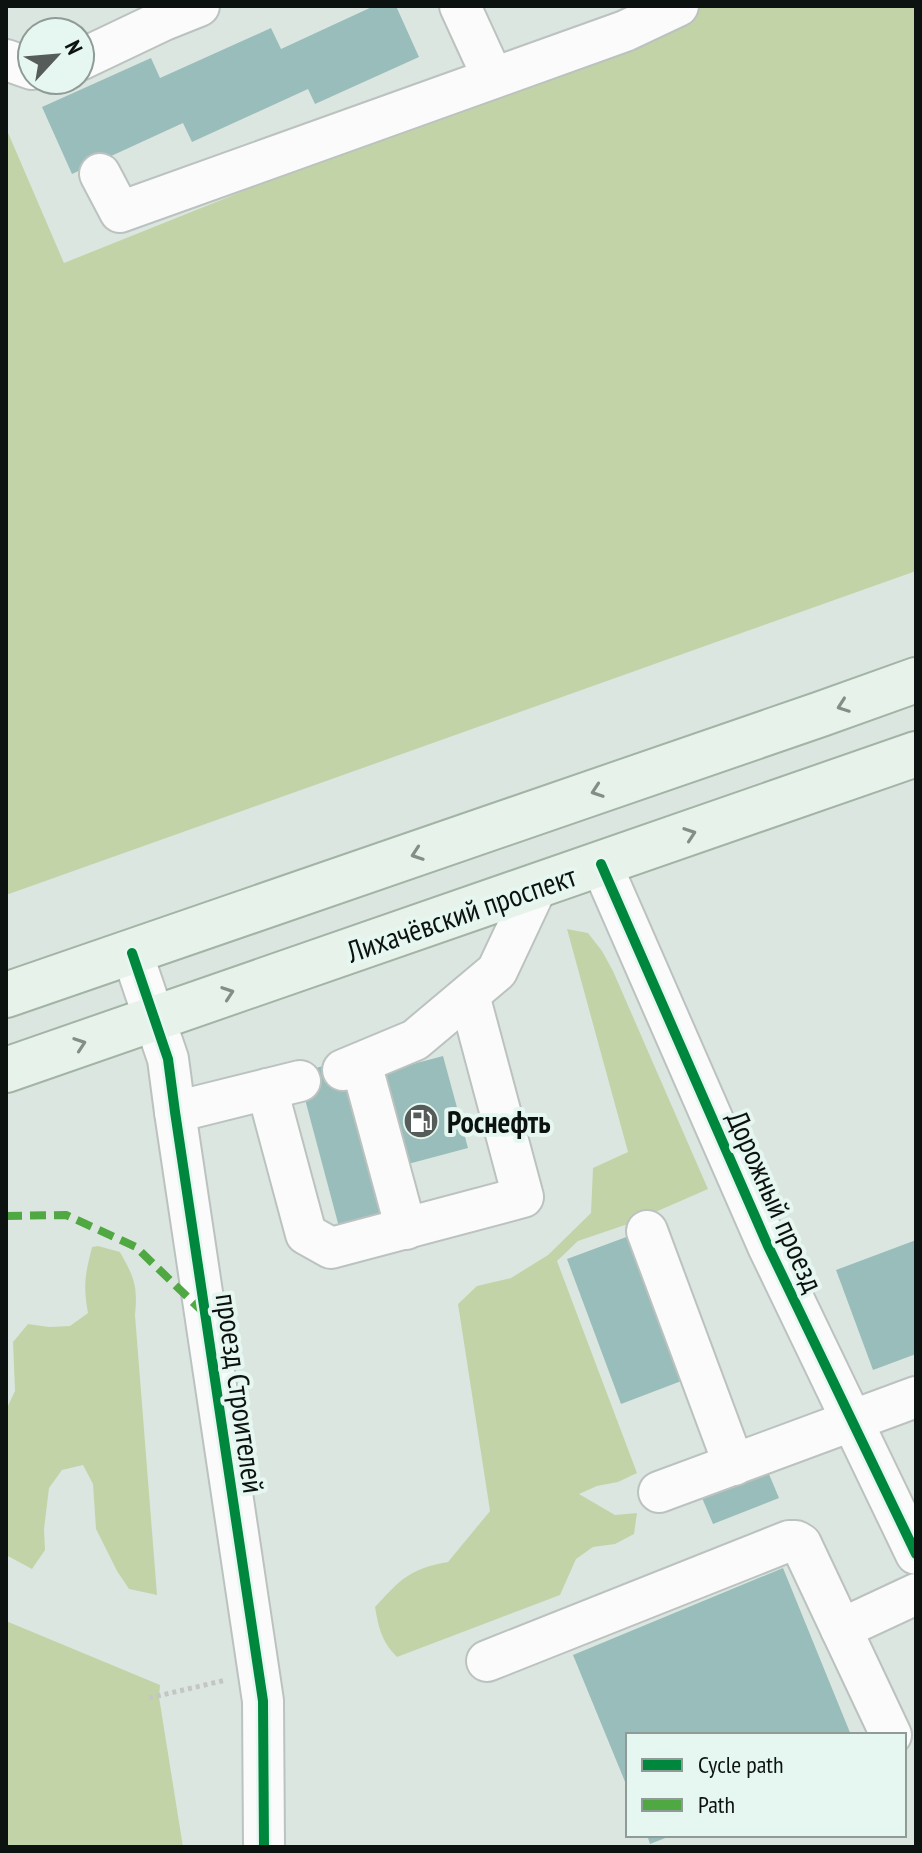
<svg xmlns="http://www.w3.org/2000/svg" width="922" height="1853" viewBox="0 0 922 1853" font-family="'PT Sans Narrow',sans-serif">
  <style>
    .green { fill: #c2d4a7 }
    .building { fill: #99bdba }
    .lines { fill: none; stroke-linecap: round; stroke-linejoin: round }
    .minor-casing { stroke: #bbc2bf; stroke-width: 44 }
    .major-casing { stroke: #a1b4a5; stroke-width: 48 }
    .path { stroke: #c3c6c4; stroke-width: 5; stroke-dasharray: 4 4; stroke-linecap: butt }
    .minor { stroke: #fafbfa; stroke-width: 40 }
    .major { stroke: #e7f2ea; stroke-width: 44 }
    .quiet { stroke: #50a842; stroke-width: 8; stroke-dasharray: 16 8; stroke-linecap: butt }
    .cycleway-casing { stroke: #e5f7f0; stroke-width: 15 }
    .cycleway { stroke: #00873e; stroke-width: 10 }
    .oneway { stroke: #848d88 }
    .labels { text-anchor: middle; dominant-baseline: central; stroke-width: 8; stroke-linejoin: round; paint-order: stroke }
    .street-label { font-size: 30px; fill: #0c1210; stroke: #e5f7f0 }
    .poi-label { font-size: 30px; font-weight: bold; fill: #0c1210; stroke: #e5f7f0; text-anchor: start }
  </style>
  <rect width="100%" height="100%" fill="#dce6e1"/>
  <g class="green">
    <path d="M704,6H916V571L6,895V128L64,263Z"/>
    <path d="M567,929L588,933L602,951L613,971L708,1189L628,1224L578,1241L557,1261L637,1473L618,1482L597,1486L579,1494L615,1515L637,1513L634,1534L615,1544L593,1547L576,1559L560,1595L397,1657C382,1643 378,1626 375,1607C401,1579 409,1569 448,1562L490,1511L458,1304L477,1286L511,1278L548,1255L591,1213L593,1168L628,1152Z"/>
    <path d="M98,1246L120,1252C134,1277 138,1286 135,1315L157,1595L129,1589L117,1571L96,1529L93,1484L83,1465L62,1470L49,1488L44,1529L45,1550L32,1569L6,1555V1410L15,1391L13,1342L28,1324L49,1327L70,1326L88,1313C83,1285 85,1275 92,1247Z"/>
    <path d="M6,1621L160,1685L159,1697L183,1847H6Z"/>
  </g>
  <g class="building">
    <path d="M374,6H396L419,57L315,104L308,89L192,142L183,123L72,174L42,107L151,58L160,78L271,28L281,49Z"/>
    <path d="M443,1056L468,1148L408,1164L383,1072Z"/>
    <path d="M341,1061L382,1216L339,1227L298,1073Z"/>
    <path d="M629,1236L684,1380L621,1404L567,1259Z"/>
    <path d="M916,1240V1354L873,1370L836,1270Z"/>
    <path d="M766,1467L779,1498L713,1524L700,1493Z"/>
    <path d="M783,1568L851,1735H628V1789L573,1655Z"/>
    <path d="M647,1835H673L650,1844Z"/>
  </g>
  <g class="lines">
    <defs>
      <g id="minor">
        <path d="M460,6L493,78"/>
        <path d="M6,60L32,69"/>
        <path d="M80,60L164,20L199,6"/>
        <path d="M100,174L120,212L625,31L678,6"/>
        <path d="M601,864L768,1246L916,1554"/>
        <path d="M132,953L168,1059L175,1112L263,1701L264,1847"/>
        <path d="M361,1063L406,1229"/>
        <path d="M343,1070L415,1040L497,971L537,886"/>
        <path d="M267,1089L306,1234L331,1248L523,1197L469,995"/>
        <path d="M175,1112L300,1081"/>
        <path d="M647,1231L734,1465"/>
        <path d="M659,1492L916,1397"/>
        <path d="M841,1629L916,1594"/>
        <path d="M487,1661L789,1541H796L801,1544L891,1735"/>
      </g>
      <g id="major">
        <path d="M6,995L821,714L916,680"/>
        <path d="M6,1070L916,754"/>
      </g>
    </defs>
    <use href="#minor" class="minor-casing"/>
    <use href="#major" class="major-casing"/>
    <path class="path" d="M149,1698L226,1680"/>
    <use href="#minor" class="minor"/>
    <use href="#major" class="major"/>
    <path class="quiet" d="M6,1216L66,1215L136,1247L204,1313"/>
    <defs>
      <g id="cycleway">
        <path d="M601,864L768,1246L916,1554"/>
        <path d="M132,953L168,1059L175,1112L263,1701L264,1847"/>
      </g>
    </defs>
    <use href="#cycleway" class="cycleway-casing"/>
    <use href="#cycleway" class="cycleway"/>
  </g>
  <defs><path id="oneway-chevron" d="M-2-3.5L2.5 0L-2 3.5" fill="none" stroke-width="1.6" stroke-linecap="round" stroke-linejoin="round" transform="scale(2)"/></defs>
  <g class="oneway">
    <use href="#oneway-chevron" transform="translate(843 706) rotate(160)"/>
    <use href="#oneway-chevron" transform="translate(597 791) rotate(161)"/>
    <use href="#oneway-chevron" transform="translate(690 834) rotate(-19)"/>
    <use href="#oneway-chevron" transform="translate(417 854) rotate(161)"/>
    <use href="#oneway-chevron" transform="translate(228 993) rotate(-19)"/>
    <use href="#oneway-chevron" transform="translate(80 1044) rotate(-19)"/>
  </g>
  <defs>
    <symbol id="fuel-disc" viewBox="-11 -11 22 22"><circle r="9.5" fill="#555c59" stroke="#e5f7f0"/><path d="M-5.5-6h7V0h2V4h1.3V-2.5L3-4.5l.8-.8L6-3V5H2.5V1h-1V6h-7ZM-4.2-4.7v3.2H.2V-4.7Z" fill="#fff"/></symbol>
  </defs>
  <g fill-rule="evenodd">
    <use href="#fuel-disc" x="401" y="1101" width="40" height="40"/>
  </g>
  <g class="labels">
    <g class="street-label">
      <text transform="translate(461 913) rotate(-19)">Лихачёвский проспект</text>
      <text transform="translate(776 1201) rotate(66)">Дорожный проезд</text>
      <text transform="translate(241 1393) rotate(82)">проезд Строителей</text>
    </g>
    <g class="poi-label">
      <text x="447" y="1121">Роснефть</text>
    </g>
  </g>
  <rect width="922" height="1853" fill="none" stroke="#0c1210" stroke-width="16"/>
  <rect x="626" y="1733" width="280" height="104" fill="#e5f7f0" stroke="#8e9b96" stroke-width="2"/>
  <rect x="642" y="1759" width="40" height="12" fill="#00873e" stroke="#8e9b96" stroke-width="2"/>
  <text x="698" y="1773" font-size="24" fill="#0c1210">Cycle path</text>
  <rect x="642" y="1799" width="40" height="12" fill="#50a842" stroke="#8e9b96" stroke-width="2"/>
  <text x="698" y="1813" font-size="24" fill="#0c1210">Path</text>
  <g transform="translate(56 56) rotate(64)"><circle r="38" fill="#e5f7f0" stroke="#8e9b96" stroke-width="2"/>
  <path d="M0-6L14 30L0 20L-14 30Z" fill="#555c59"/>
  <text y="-12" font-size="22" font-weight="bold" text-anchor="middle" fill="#0c1210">N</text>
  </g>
</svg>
